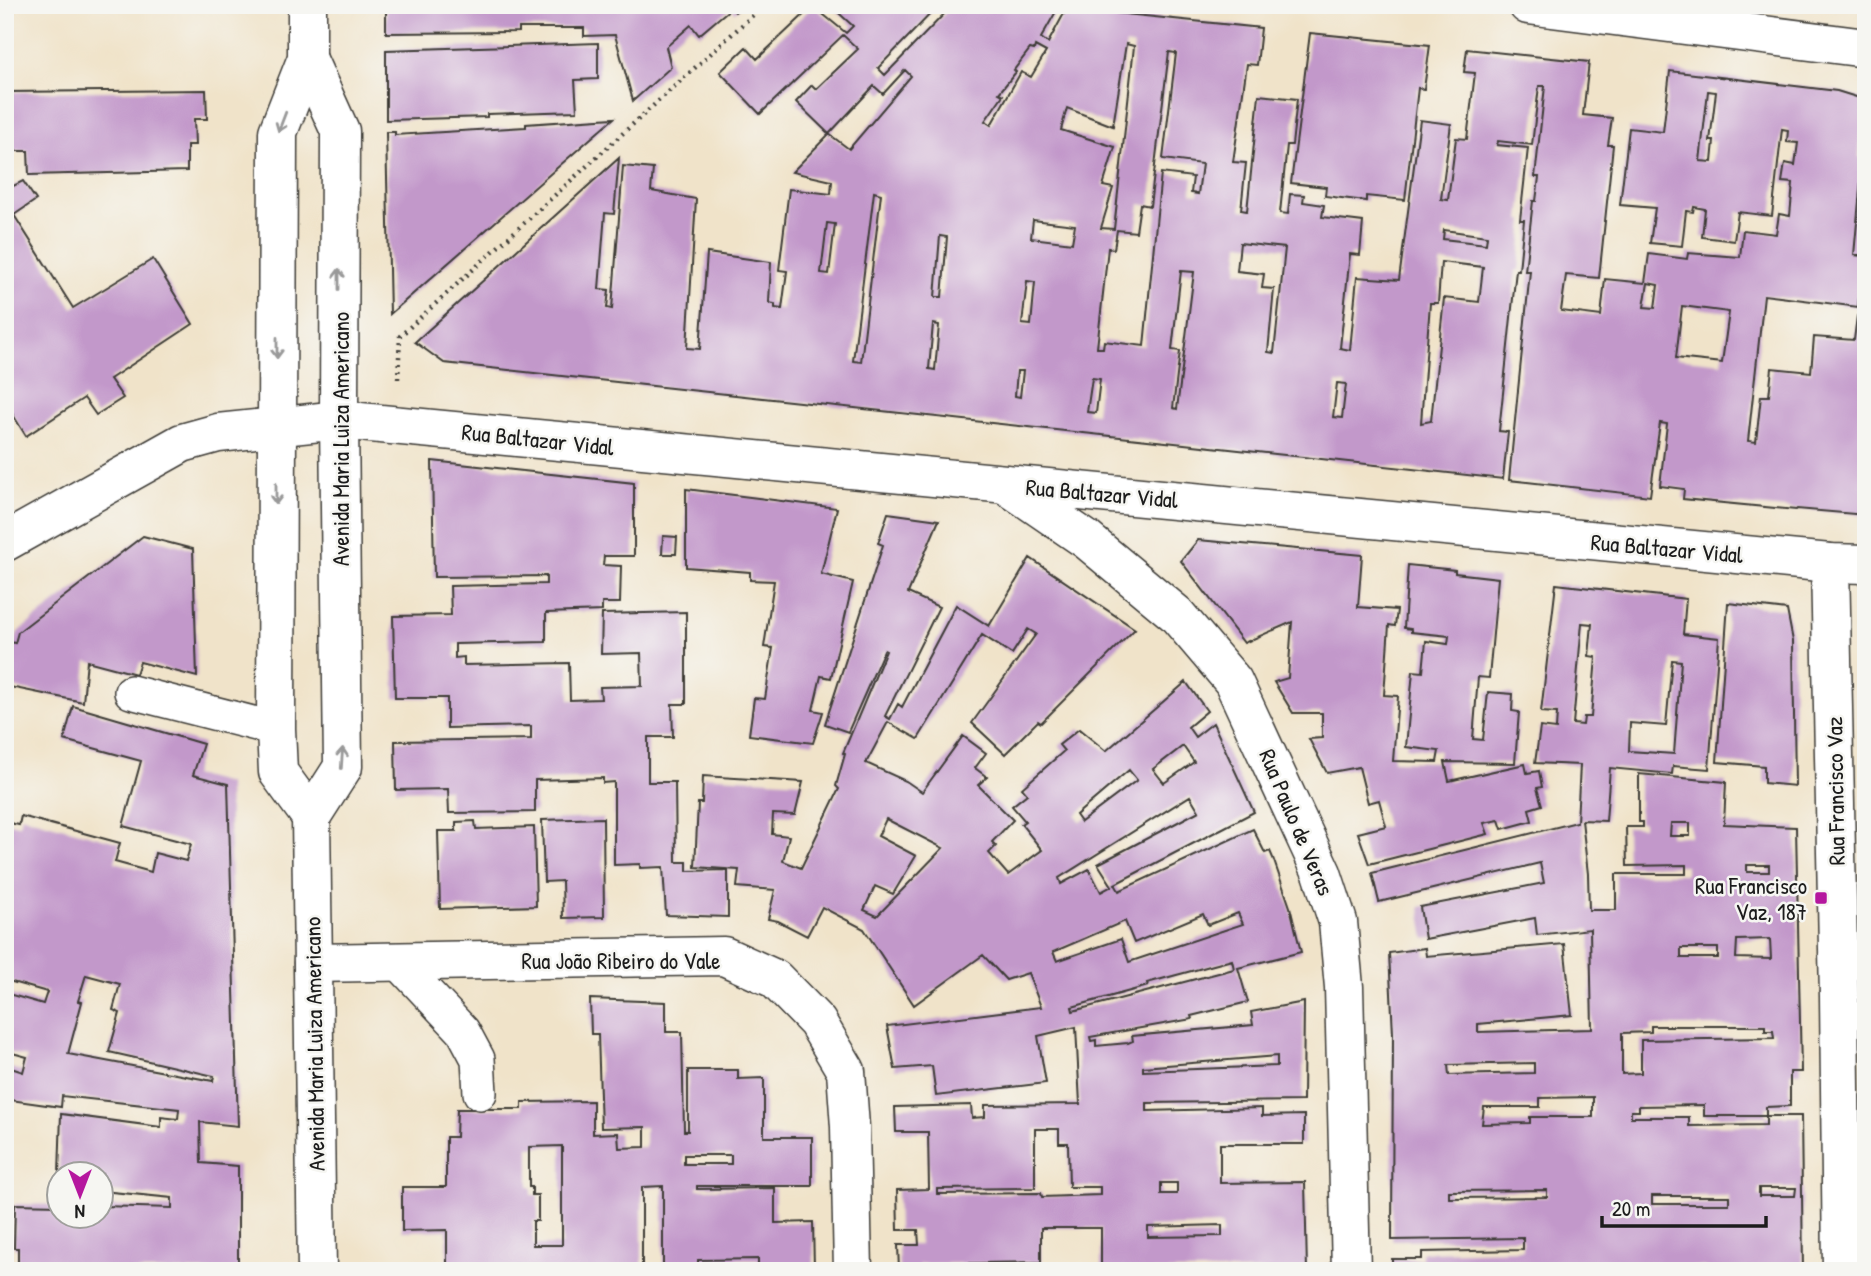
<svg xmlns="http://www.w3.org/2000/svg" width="1871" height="1276" viewBox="0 0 1871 1276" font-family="'Patrick Hand',sans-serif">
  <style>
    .building { fill: #c298ca; fill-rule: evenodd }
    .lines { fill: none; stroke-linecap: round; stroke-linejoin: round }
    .service-casing { stroke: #3c3a36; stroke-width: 36 }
    .minor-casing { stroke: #3c3a36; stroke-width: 41 }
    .secondary-casing { stroke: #3c3a36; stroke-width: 41 }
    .path { stroke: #3c3a36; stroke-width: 4.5; stroke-dasharray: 2 5; stroke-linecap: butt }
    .service { stroke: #fff; stroke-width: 33 }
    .minor { stroke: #fff; stroke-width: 38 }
    .secondary { stroke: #fff; stroke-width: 38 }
    .oneway { stroke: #999 }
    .poi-dot { fill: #b5179e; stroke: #f6f6f2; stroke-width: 2.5 }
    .labels { text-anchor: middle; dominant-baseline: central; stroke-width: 5; stroke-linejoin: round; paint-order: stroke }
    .street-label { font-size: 23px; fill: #1c1c1c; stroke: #f6f6f2 }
    .poi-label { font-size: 23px; fill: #1c1c1c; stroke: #f6f6f2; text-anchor: end }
  </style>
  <rect width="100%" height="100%" fill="#f6f6f2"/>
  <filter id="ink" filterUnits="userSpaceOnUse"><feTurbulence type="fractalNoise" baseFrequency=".0143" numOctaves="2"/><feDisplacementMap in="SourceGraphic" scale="14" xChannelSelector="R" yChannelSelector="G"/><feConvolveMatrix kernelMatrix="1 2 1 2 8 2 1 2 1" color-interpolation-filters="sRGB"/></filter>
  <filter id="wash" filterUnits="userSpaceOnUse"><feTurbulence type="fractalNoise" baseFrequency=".00686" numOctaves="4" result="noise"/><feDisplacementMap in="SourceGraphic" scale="28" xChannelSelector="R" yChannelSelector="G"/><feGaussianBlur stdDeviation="1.57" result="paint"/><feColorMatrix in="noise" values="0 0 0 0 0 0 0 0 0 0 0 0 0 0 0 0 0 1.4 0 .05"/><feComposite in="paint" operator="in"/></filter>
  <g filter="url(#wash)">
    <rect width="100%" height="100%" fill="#f0e3c9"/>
    <g id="blocks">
      <g class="building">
        <path d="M386,5H743L735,12L731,8L699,35L691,25L666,47L671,67L633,101L615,35L584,36V28H519V32L386,33Z"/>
        <path d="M830,5H939L878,68L885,75L947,11L941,5H1051L1058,8L1041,38L1048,43L1067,8L1261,28L1257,65L1247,64L1233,162L1246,163L1241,210L1247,211L1259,95L1297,99L1292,145H1287L1280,213L1288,214L1290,194L1304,195L1303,202L1324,205L1322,217L1363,222L1360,255L1350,254L1340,348L1350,350L1357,277L1399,280L1420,120L1451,124L1441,199L1448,200L1456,138L1467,139L1475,73L1464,72L1467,49L1589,62L1583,115L1612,118L1608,145H1613L1599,278L1566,275L1561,311L1601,316L1605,279L1645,283L1649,254L1687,259L1688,253L1740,257L1743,230L1776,234L1779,214L1790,216L1793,183L1782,182L1785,163L1795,165L1798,143L1787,142L1788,130L1782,129L1772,216L1738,212L1734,241L1702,237L1705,209L1694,207L1693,212L1686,211L1682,246L1650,243L1655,208L1620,205L1629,128L1663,132L1670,71L1837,91L1866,100V133H1861L1859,157L1866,158V180L1861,179L1854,255L1863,256L1858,307L1764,295L1748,441L1756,442L1761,396H1769L1772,368L1811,372L1814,337L1854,340L1857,316L1866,317V515L1797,509L1796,510L1683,499L1684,489L1660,486L1667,424L1660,423L1650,496L1509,480L1530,271H1525L1533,201H1536L1539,177H1535L1545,86H1539L1532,145L1498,141L1497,145L1528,148L1520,220H1524L1519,270H1516L1499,431L1508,432L1503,479L444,363L415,342L619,158L614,214L605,213L599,289L609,290L607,308L612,309L623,166L653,169L651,191L696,199L687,348L700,349L707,253L771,262L769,303L775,304V308L782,309L787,271L779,270L789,189L831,194L832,181L792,172L829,134L849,149L911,76L905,70L883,94L874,86L829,134L796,102L812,85L816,89L858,49L843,35L760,114L720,72L746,47L757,59L813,6L846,33L853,26ZM1126,44L1134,46L1114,229L1101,228L1113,188L1103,186L1115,147L1061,130L1067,108L1113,126ZM1035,46L1046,52L1031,77L1021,72L991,125L985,121L1003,95L999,93L1016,72L1014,70L1030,49L1034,50ZM1169,52L1176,53L1163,159L1202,164L1198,194L1191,193L1193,177L1161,173L1144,346L1104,341L1103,348H1097L1108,248L1114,249L1117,230L1136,232L1140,204L1150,206ZM1708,91L1716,92L1710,141H1714L1712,162L1700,161ZM874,192L881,194L861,362L853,361ZM1033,220L1075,225L1072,243L1031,238ZM827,223L835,224L829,274L821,273ZM1444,230L1487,236L1486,244L1443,239ZM940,236L947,237L942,297H935ZM1240,243L1285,248L1274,353L1268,352L1274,289L1262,288L1264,274L1237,271ZM1441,262L1483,267L1479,302L1444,298L1431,421L1421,423L1430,303H1438ZM1181,271L1194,272L1177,409L1173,408L1180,351L1172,350ZM1027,281L1035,282L1031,325L1022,324ZM1648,283L1658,285L1655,308L1644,307ZM1682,306L1729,312L1722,363L1676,358ZM933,324L939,325L935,370L929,369ZM1017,371H1023L1020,397L1015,396ZM1092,378L1100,379L1096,413L1087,412ZM1337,383L1346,384L1342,418L1333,417Z"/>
        <path d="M1310,33L1430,45L1424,89L1418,88L1405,200L1366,196V201L1325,196L1326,187L1291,183Z"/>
        <path d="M598,43V79L575,80L577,111L487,114V117L386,120V50Z"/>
        <path d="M206,90L207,119H194L195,145H187V171L29,175L28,151H5V92Z"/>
        <path d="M614,118L390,314L386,132H395V135L526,127V124Z"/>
        <path d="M23,181L36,200L14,215L73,308L153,259L193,324L110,379L123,398L96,415L84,398L26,436L5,402V190Z"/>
        <path d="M432,461L634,483V556H604L603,565L621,566L620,603H602V611L546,613V642L455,644V658L464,657V665L569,663L570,700L601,699L600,687L642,686L641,653L601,654L602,614L686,612V704H672L673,737H648V782H675L676,862H687V871L728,870V917L666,915L663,867L640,868V864L614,865V782L603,783V778L535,780V812L449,813L448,789L396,790L395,741L531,739V726L447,728V698H395L393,616L451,615L450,586L546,584V576L434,577Z"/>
        <path d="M686,489L837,508L821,574L853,582L831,678L821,676L813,710L823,712L813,743L749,735L754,698L765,699L773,648L764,647L774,581L750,580V572L686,567Z"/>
        <path d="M888,513L939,520L908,593L939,607L885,716L890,719L898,704L902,707L956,605L989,626L1030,558L1135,629L1041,723L1038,721L1005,754L972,723L1036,634L1028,629L1012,654L982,635L918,739L888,722L866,763L906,781L922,792L963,736L986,753L975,768L987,777L978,785L1013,820L992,842L996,846L989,853L1008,875L1042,850L1021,824L1025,821L1012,806L1027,794L1022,788L1064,751L1059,745L1079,729L1106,751L1186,682L1207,711L1188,727L1195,737L1213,723L1254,812L1115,884L1119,891L1253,829L1265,853L1270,851L1273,858L1290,907L1301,952L1238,968L1248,1002L1191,1016L1192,1019L1090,1037L1091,1041L1096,1040V1046L1128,1043L1133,1041L1132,1036L1253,1025L1251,1012L1304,1002L1303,1101L1147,1103V1111L1262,1108V1116L1304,1115V1144H1220V1183L1305,1182L1307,1271H1101V1228H1041V1262L919,1264V1271H899L898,1245H919L918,1230H898L897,1190L929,1189L928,1132H896L895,1107L971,1105L972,1118L985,1117V1105L1080,1104L1076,1027L1038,1036L1046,1083L936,1096L932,1066L895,1069L887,1026L1041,1007L1028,973L1006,980L983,955L914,1005L864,929L822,907L807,936L778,921L768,919L775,890L737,887L739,870L695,867L698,803H702L703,776L803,782L795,815L773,814L772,834L789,836L783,861L801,868L839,789L836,786L845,754L843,753L886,651L884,650L848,732L825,724L883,545L878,543ZM1183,746L1194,762L1164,783L1153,769ZM1129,770L1137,780L1081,822L1076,815ZM1190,796L1199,811L1098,864L1112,886L1101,892L1089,869L1061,884L1059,878ZM886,819L943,848L877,916L864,910L875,886L893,894L916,856L878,836ZM1238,913L1243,924L1129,962L1121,939L1057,961L1053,952L1125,921L1134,943L1203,914L1208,925ZM1232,960L1234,969L1073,1011L1072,1007L1148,986L1147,983ZM1277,1056V1066L1143,1071V1067ZM1035,1129H1059V1143H1068L1069,1187H1100V1195L1042,1197L1041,1193L937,1194V1189L1035,1188ZM1161,1183H1177V1194H1161ZM1222,1225V1236L1148,1237V1227Z"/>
        <path d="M143,536L193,549L197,677L140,662L136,674L87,661L83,702L5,686L10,642L15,643L18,632Z"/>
        <path d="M663,536L677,537L676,554H662Z"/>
        <path d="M1198,540L1362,555L1358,607L1397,610L1395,626L1389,625L1384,695L1398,696L1393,761L1437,762L1439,751L1406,747L1413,671L1423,672L1426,641L1448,644L1449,636L1411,632V629L1404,628L1408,565L1455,570V573L1498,578L1489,678L1478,677L1473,739L1483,740L1488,692L1513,694L1512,711L1519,712L1515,763L1445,762L1449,781L1525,764L1527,773L1539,771L1542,787L1537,788L1542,805L1529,809L1532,821L1502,829L1499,820L1484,823L1488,834L1369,864L1358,833L1386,826L1379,800L1368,803L1359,767L1327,773L1309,739L1322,738V713H1293L1274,682L1288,678L1292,622L1244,643L1181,561Z"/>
        <path d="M1556,584L1686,599L1683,634L1719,638L1709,769L1673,766L1672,774L1610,768L1606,821L1582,820L1588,874L1589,910H1616V874H1686V865L1627,866L1626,827H1643V822H1639V774L1726,782L1724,824L1796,827L1801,1072H1790V1106L1766,1107V1116H1801L1803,1271H1706V1267L1655,1268V1271H1392V1259H1422V1252L1523,1250V1238L1392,1240L1393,1034L1389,953L1425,948L1426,956L1564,944L1572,1015L1478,1024V1032L1592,1029L1590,929L1537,935L1535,918L1425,939L1420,907L1544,883L1540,863L1379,902L1372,873L1577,822L1580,765L1535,763L1540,727L1556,729L1557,713L1541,712ZM1582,623L1592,624L1589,656L1596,657L1591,717H1584L1583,725L1573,724ZM1672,660L1681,661L1674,754L1629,751L1630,723L1666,726ZM1671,823H1690V836H1670ZM1747,865H1769V872H1747ZM1770,939L1771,959L1736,958L1737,940ZM1681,948H1718V958H1681ZM1651,1026H1765V1031H1773L1774,1038L1641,1040V1073L1622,1074V1033L1651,1032ZM1534,1063V1073L1449,1075L1448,1065ZM1593,1097V1117H1530V1123L1482,1124L1484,1107H1540V1098ZM1704,1105V1116H1766V1125L1689,1126V1117H1631V1111H1639V1106ZM1759,1188H1796L1795,1196H1759ZM1547,1190V1197L1449,1198V1191ZM1652,1196H1729V1204H1652Z"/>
        <path d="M1728,603L1787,610L1793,641L1795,786L1764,783V766L1717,762Z"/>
        <path d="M73,706L203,744L193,775L228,784L238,1126L200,1122L201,1163L238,1166V1271H18V1248H14L15,1204L60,1205V1216H102V1206L172,1208V1198L102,1191V1174H59L61,1114L161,1127V1117L178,1119L179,1109L62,1096L61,1107L11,1100L5,1125V1066L23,1072L27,1057L5,1051V993L43,1004L47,992L5,980L7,897H5V872L9,860L5,859V822L19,825L21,816L120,843L115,862L151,872L155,853L186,861L191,844L123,826L141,761L64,740ZM86,975L120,984L113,1010L120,1013L109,1052L214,1076L213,1081L68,1054L82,1002L78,1001Z"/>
        <path d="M603,818L604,917L563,918L562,881L544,882L542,820Z"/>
        <path d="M475,821L476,829L534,827L536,906L440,909L438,831H456V822Z"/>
        <path d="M590,999L666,1002V1032H682L684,1131H688V1070H738V1079L764,1078V1137H812V1186H697V1189L775,1188V1223L813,1222L814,1268L758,1271V1259L698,1260V1271H663V1186L642,1187V1271H447V1230L402,1231V1187H446V1137H456L457,1109H522V1102L593,1101V1134L618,1133L619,1148L645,1147V1127L601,1128L598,1034H591ZM562,1146V1245H533V1221H538V1195H532V1187H529V1147ZM684,1155H731V1164H684Z"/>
      </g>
    </g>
  </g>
  <g filter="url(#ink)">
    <use href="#blocks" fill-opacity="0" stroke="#3c3a36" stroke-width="2"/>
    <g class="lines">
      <defs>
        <g id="service">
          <path d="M131,692L276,729"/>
          <path d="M398,962L463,1031L478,1059L480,1093"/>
        </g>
        <g id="minor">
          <path d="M1528,5L1866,48"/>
          <path d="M1008,486L1087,540L1176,614L1233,681L1322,873L1338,922L1344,987L1351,1271"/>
          <path d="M5,542L182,443L218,433L339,420L1830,563L1866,564"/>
          <path d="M1830,563L1839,997L1842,1271"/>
          <path d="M313,963L724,956L775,979L817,1022L846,1071L850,1127L853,1271"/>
        </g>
        <g id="secondary">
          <path d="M307,5V58L278,132L276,729L278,772L311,817"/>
          <path d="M307,58L340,131L339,420L343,767L311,817L317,1271"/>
        </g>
      </defs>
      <use href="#service" class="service-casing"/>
      <use href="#minor" class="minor-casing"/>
      <use href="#secondary" class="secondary-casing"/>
      <path class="path" d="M398,379L400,336L764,5"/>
      <use href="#service" class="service"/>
      <use href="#minor" class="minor"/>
      <use href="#secondary" class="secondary"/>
    </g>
    <defs><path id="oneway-shaft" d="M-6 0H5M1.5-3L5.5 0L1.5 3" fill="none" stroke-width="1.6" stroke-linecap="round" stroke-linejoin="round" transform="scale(1.75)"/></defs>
    <g class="oneway">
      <use href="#oneway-shaft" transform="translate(282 122) rotate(111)"/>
      <use href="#oneway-shaft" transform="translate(339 279) rotate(-90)"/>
      <use href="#oneway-shaft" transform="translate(277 348) rotate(90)"/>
      <use href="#oneway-shaft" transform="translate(276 494) rotate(90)"/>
      <use href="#oneway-shaft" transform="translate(342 758) rotate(-86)"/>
    </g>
  </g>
  <rect class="poi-dot" x="1814" y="891" width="14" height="14" rx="3.5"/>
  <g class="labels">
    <g class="street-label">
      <text transform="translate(340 439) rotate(-90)">Avenida Maria Luiza Americano</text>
      <text transform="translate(538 439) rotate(6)">Rua Baltazar Vidal</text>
      <text transform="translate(1102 493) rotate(5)">Rua Baltazar Vidal</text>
      <text transform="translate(1667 548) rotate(5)">Rua Baltazar Vidal</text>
      <text transform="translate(1835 791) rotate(-91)">Rua Francisco Vaz</text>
      <text transform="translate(1297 822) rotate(67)">Rua Paulo de Veras</text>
      <text x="621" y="960">Rua João Ribeiro do Vale</text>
      <text transform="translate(314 1044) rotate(-91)">Avenida Maria Luiza Americano</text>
    </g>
    <g class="poi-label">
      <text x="1807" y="885">Rua Francisco<tspan x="1807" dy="26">Vaz, 187</tspan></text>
    </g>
  </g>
  <rect width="1871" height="1276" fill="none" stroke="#f6f6f2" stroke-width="28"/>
  <g transform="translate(80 1195) rotate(180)"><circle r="33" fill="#f6f6f2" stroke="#9f9f9c" stroke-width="2"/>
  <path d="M0-5L12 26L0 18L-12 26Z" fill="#b5179e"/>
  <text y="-10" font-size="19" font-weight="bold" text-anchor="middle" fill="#1c1c1c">N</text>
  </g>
  <path d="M1602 1216v10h164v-10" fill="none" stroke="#1c1c1c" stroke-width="3.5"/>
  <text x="1612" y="1216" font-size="21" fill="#1c1c1c" stroke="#f6f6f2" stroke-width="5" paint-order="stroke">20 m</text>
</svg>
